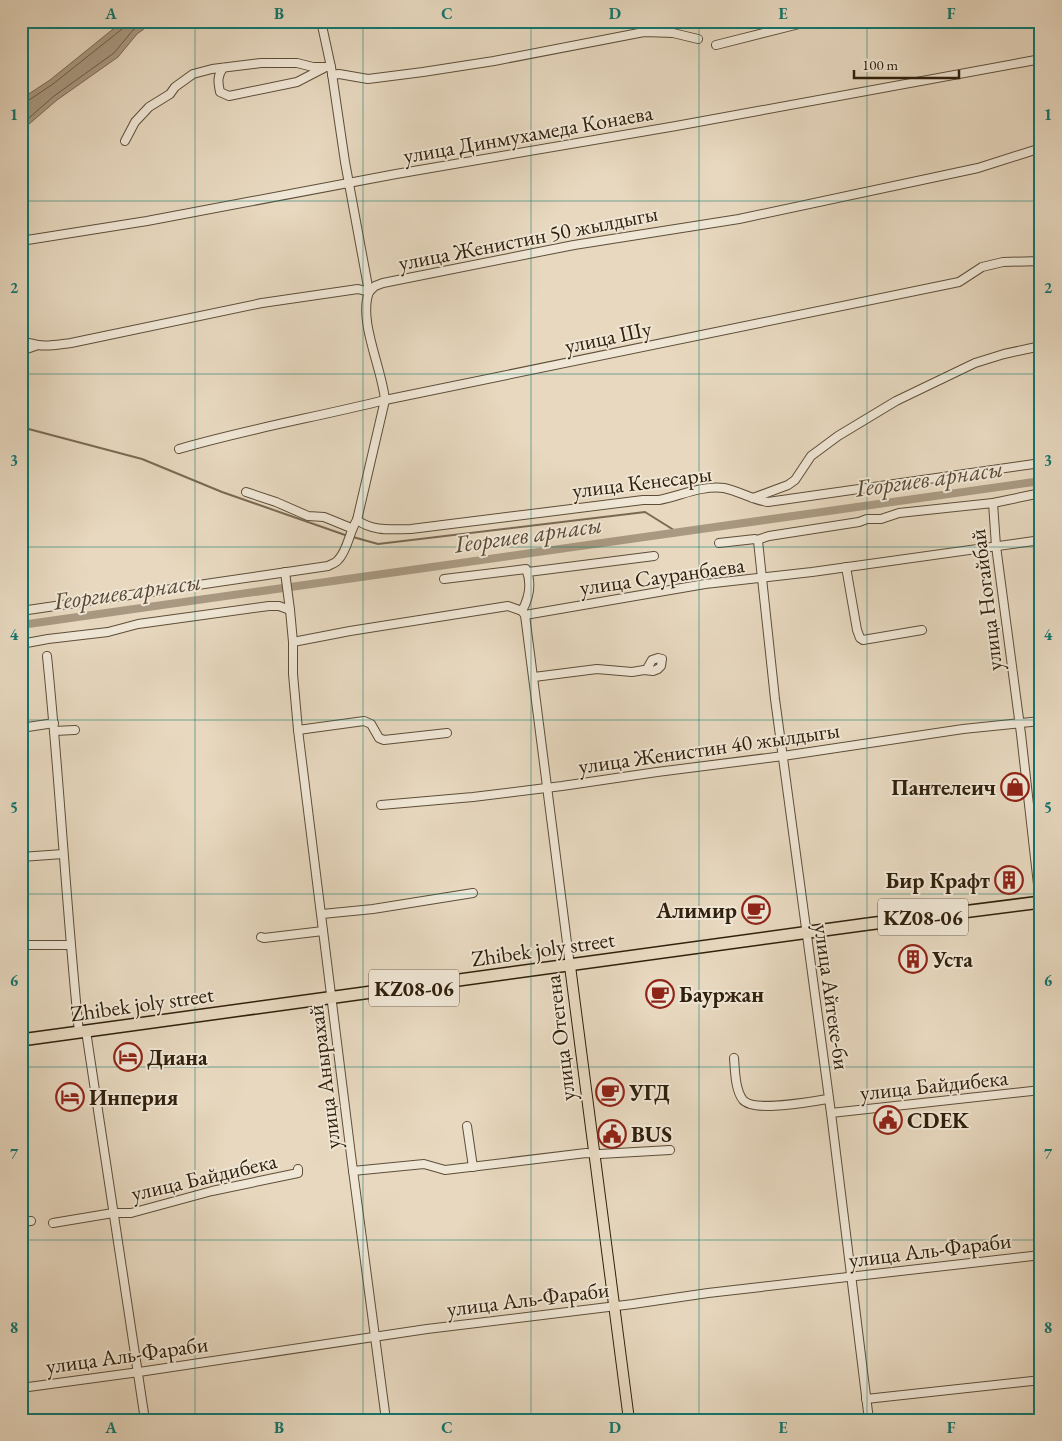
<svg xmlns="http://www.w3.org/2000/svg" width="1062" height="1441" viewBox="0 0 1062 1441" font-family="'EB Garamond',serif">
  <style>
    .water { fill: #a99982; stroke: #796953 }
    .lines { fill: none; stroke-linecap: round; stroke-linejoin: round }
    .shore { stroke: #6c5c47; stroke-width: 1 }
    .stream { stroke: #796953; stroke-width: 2 }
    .canal { stroke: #a99982; stroke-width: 8 }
    .minor-casing { stroke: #5e4e39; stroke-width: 10 }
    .major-casing { stroke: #30200c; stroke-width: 12 }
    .highway-casing { stroke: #30200c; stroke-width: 14 }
    .minor { stroke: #efe6d5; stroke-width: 8 }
    .major { stroke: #e7d8bf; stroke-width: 10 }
    .highway { stroke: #e7d8bf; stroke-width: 11 }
    .grid { fill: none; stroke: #0f766e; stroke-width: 1; stroke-opacity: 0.55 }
    .labels { text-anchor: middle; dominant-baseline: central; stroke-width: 4; stroke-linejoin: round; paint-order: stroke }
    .shield { fill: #efe6d5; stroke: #695b48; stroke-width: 1 }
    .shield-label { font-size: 21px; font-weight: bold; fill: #30200c }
    .street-label { font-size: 22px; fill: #30200c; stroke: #efe6d5 }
    .poi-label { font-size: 22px; font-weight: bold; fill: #30200c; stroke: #efe6d5; text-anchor: start }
    .water-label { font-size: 24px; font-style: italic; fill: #5a4a35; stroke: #efe6d5 }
    .neatline { fill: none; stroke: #0f766e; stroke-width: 2 }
    .grid-label { font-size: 16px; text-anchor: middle; font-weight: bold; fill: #0f766e }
  </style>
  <rect width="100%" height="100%" fill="#e7d8bf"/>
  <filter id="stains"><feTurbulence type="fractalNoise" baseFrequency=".004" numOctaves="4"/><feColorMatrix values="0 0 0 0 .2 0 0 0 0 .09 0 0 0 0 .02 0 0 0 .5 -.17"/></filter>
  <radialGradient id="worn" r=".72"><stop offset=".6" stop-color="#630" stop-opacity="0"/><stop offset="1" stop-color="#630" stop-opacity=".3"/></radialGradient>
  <path class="water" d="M123,21H155L137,34L118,57L57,100L21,131V99L50,80Z"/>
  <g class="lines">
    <g class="shore">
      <path d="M21,103L26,102L53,84L122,29L126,26V21"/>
      <path d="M21,125L54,96L114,53L133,30L146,21"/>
    </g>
    <g class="stream">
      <path d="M21,427L142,459L222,492L348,536"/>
      <path d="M353,537L378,544L645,512L677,532"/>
    </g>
    <path class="canal" d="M21,625L1041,481"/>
    <defs>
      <g id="minor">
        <path d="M716,45L811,21"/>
        <path d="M223,68C217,76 218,82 220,92L229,96L297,82L324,68"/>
        <path d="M332,75L339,74L368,79L423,72L494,61L644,32L673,33L698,39"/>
        <path d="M125,141L135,122L149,107L170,94L175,87L193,74L212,69L261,63H297L313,67H331"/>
        <path d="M21,241L147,221L396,174L676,126L1041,59"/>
        <path d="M369,292L375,286L383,283L574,245L739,219L978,168L1041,148"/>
        <path d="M21,342C28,342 32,344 38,345C48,347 61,344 71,343L262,303L358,289L369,292"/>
        <path d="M21,351L38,345"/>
        <path d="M21,390L22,393"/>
        <path d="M179,449C247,429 317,417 385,400L959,282L982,267L1003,262L1041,261"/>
        <path d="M246,492L276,502L308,516L324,517L351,528"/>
        <path d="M753,498L788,485L795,480L811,456L838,436L896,401L975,363L1004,354L1041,346"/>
        <path d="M993,503L996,546L1021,734L1040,902"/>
        <path d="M357,520C374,532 391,529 411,529L643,500C648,500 654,500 659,500C680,496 702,485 724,488C739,491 753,500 768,502L1041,463"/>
        <path d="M757,540L769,536L859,522L867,519H881L899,513L993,503L1041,493"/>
        <path d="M719,543L755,539L758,541L775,699L831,1113L869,1420"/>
        <path d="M846,567L857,630L860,638L863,640L922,630"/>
        <path d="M285,572L290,610L293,642V674L298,730L352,1163L386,1420"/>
        <path d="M528,572L654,556"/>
        <path d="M444,579L526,569C532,583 529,598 522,611"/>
        <path d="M21,611L328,566C331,564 336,563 338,560C348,550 349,532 357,520L385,400C382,368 358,321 369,292L345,162L331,67L321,21"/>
        <path d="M525,615L705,584L812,572L1041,540"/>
        <path d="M293,642L350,631L508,606L522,611L525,615L570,966"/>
        <path d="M21,644L48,639L108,632L138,624L269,606H279L290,610"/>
        <path d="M47,656C60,781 66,907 79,1032"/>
        <path d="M534,677L597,669L632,672L644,670L653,671L658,669L661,666L662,659L658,658L652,660L648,667L649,670"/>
        <path d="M21,728L54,723"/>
        <path d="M298,730L364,721L371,724L379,738L384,740L447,733"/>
        <path d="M54,731L75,730"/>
        <path d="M381,805L473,797L562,786L657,772L783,756L963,729L1041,721"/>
        <path d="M21,857L63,854"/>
        <path d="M322,914L373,909L473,893"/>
        <path d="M261,937L264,938L323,931"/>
        <path d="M21,945H70"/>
        <path d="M86,1031L145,1420"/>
        <path d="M734,1058C735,1070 735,1090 743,1100C754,1113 812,1101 829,1099"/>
        <path d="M831,1113L1041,1090"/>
        <path d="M467,1126L473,1167"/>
        <path d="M353,1171L424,1164L445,1170L586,1153L600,1154L670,1150"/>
        <path d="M21,1222L31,1221"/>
        <path d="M53,1223L113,1213H131L212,1191L298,1173V1169"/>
        <path d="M21,1388L139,1372L427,1329L633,1304L708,1293L1041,1255"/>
        <path d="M866,1399L1041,1380"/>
      </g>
      <path id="major" d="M570,966L629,1420"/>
      <path id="highway" d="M21,1040L868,924L1041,902"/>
    </defs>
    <use href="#minor" class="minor-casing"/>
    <use href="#major" class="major-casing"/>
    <use href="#highway" class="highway-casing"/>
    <use href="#minor" class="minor"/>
    <use href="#major" class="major"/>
    <use href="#highway" class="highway"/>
  </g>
  <path class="grid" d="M195,21V1420M363,21V1420M531,21V1420M699,21V1420M867,21V1420M21,201H1041M21,374H1041M21,547H1041M21,720H1041M21,894H1041M21,1067H1041M21,1240H1041"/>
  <defs>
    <symbol id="shop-ring" viewBox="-11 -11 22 22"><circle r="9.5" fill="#efe6d5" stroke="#8f2418" stroke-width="1.5"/><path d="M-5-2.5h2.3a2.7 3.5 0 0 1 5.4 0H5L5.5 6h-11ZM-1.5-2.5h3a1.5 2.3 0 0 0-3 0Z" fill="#8f2418"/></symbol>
    <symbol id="building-ring" viewBox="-11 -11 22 22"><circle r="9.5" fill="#efe6d5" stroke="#8f2418" stroke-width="1.5"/><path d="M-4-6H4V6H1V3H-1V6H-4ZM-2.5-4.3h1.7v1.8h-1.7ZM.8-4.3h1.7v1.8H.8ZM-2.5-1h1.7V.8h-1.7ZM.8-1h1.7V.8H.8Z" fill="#8f2418"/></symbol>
    <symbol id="cafe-ring" viewBox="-11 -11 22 22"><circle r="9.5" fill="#efe6d5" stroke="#8f2418" stroke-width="1.5"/><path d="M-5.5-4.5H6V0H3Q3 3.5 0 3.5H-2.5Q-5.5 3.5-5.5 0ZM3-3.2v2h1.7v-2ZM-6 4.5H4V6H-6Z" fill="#8f2418"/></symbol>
    <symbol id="hotel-ring" viewBox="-11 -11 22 22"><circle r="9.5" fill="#efe6d5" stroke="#8f2418" stroke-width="1.5"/><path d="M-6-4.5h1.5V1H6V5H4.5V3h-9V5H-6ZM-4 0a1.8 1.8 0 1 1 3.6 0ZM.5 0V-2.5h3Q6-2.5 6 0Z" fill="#8f2418"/></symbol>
    <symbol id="civic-ring" viewBox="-11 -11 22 22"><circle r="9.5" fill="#efe6d5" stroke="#8f2418" stroke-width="1.5"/><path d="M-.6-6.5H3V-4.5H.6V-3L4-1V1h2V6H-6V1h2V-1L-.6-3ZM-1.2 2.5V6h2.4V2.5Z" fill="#8f2418"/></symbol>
  </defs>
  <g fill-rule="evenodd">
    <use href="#shop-ring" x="999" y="771" width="32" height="32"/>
    <use href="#building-ring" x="993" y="864" width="32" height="32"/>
    <use href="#cafe-ring" x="740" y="894" width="32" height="32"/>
    <use href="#building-ring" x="897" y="943" width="32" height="32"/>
    <use href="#cafe-ring" x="644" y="978" width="32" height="32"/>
    <use href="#hotel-ring" x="112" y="1041" width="32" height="32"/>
    <use href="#cafe-ring" x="594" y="1076" width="32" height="32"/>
    <use href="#hotel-ring" x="54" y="1081" width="32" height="32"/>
    <use href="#civic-ring" x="872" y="1104" width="32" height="32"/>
    <use href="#civic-ring" x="596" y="1118" width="32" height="32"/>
  </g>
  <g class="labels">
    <g class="shield">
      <rect x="878" y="898.5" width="90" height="37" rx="4"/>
      <rect x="369" y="969.5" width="90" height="37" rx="4"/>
    </g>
    <g class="shield-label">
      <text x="923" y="917">KZ08-06</text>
      <text x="414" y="988">KZ08-06</text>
    </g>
    <g class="street-label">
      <text transform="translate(528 134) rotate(-10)">улица Динмухамеда Конаева</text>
      <text transform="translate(528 238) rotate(-11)">улица Женистин 50 жылдыгы</text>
      <text transform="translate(608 337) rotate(-12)">улица Шу</text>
      <text transform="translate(642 482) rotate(-7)">улица Кенесары</text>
      <text transform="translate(662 576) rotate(-8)">улица Сауранбаева</text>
      <text transform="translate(986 600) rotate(-97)">улица Ногайбай</text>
      <text transform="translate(709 748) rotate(-8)">улица Женистин 40 жылдыгы</text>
      <text transform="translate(543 949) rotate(-8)">Zhibek joly street</text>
      <text transform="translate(832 997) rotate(82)">улица Айтеке-би</text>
      <text transform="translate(142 1004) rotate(-8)">Zhibek joly street</text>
      <text transform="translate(560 1038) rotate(-97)">улица Отегена</text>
      <text transform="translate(324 1077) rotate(-97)">улица Анырахай</text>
      <text transform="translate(934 1085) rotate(-6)">улица Байдибека</text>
      <text transform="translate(204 1177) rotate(-13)">улица Байдибека</text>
      <text transform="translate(930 1250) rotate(-7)">улица Аль-Фараби</text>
      <text transform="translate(528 1299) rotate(-7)">улица Аль-Фараби</text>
      <text transform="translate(127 1355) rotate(-8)">улица Аль-Фараби</text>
    </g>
    <g class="poi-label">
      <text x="996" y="787" text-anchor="end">Пантелеич</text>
      <text x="990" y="880" text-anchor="end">Бир Крафт</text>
      <text x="737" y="910" text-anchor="end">Алимир</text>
      <text x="932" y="959">Уста</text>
      <text x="679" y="994">Бауржан</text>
      <text x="147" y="1057">Диана</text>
      <text x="629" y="1092">УГД</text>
      <text x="89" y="1097">Инперия</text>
      <text x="907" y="1120">CDEK</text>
      <text x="631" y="1134">BUS</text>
    </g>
    <g class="water-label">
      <text transform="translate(929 478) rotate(-8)">Георгиев арнасы</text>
      <text transform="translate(528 534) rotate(-8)">Георгиев арнасы</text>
      <text transform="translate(127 591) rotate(-8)">Георгиев арнасы</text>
    </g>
  </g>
  <rect width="1062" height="1441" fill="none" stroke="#e7d8bf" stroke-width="55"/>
  <path d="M854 70v8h105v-8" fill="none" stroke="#30200c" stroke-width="2.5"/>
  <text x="862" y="70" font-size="15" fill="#30200c" stroke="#efe6d5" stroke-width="4" paint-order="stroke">100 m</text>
  <rect x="28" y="28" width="1006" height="1386" class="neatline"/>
  <g class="grid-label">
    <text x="111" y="19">A</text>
    <text x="279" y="19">B</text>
    <text x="447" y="19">C</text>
    <text x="615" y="19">D</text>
    <text x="783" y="19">E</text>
    <text x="951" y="19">F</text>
    <text x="14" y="120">1</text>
    <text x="1048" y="120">1</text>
    <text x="14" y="293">2</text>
    <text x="1048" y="293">2</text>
    <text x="14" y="466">3</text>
    <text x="1048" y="466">3</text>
    <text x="14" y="640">4</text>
    <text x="1048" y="640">4</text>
    <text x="14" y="813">5</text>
    <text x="1048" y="813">5</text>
    <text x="14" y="986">6</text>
    <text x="1048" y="986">6</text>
    <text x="14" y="1159">7</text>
    <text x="1048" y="1159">7</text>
    <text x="14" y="1333">8</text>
    <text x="1048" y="1333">8</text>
    <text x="111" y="1433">A</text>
    <text x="279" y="1433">B</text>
    <text x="447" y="1433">C</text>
    <text x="615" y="1433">D</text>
    <text x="783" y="1433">E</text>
    <text x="951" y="1433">F</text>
  </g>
  <rect width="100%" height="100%" filter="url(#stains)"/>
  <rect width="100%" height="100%" fill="url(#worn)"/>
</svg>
